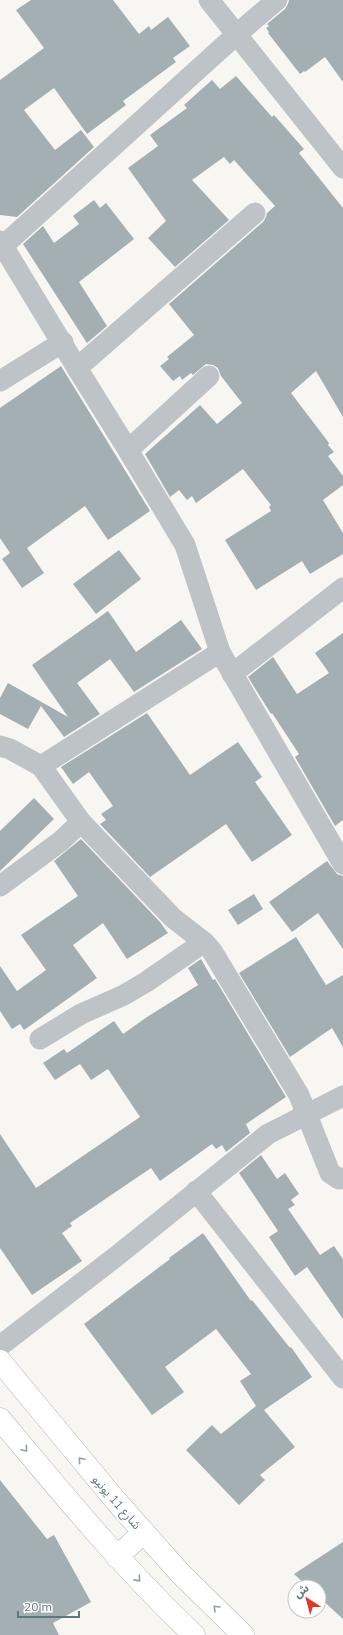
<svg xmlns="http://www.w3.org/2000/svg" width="343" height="1635" viewBox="0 0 343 1635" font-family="Mulish,'Noto Sans Arabic',sans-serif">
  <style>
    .building { fill: #a4afb3 }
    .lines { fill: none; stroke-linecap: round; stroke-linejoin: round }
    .trunk-casing { stroke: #b1b6b9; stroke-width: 23 }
    .minor { stroke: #bdc3c6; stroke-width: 21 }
    .trunk { stroke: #fff; stroke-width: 22 }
    .oneway { stroke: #919fa5 }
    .labels { text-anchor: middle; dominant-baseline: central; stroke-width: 4; stroke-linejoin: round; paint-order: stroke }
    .street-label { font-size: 12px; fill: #62767e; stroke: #fff }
  </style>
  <rect width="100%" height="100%" fill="#f7f6f3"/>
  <g class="building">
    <path d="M31,0H113L139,34L149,26L151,30L168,17L190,46L173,58L176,62L123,101L126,105L87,134L54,88L24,110L55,150L81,130L94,147L17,217L0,215V80L44,48L16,10Z"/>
    <path d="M289,0H343V82L325,57L305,72L304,71L300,74L268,33L269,32L266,28L269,26L267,24L285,9L288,4Z"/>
    <path d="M236,76L272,117L274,115L304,149L299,153L343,208V417L316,371L291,393L329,443L328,445L334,452L328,456L343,476V485L323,500L343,533V554L310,574L302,561L256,590L225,540L271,511L269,507L271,505L243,469L196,503L192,496L187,500L179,490L170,497L145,454L200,405L217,424L242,403L221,376L218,368L213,365L206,364L193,375L191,373L182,380L180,376L173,381L160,366L169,359L167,357L194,335L169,304L263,222L266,217L267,213L275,206L234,160L230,164L224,157L192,180L229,220L175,267L148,238L166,221L128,168L158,146L150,135L187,108L184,105L212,80L220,89Z"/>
    <path d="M94,200L100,208L106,203L134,239L79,282L107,326L87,343L23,244L43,226L54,243L79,224L73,216Z"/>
    <path d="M61,366L150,511L108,540L85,506L27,548L44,573L22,588L2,559L10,553L0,538V408Z"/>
    <path d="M119,550L141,579L96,614L73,584Z"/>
    <path d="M108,611L136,652L181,620L202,649L134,692L110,659L77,683L100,714L64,737L41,706L28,729L0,714V698L8,683L68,717L32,665Z"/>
    <path d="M343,633V820L335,826L295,757L299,754L272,713L271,714L248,677L273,657L297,694L329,673L315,653Z"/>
    <path d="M147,713L190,775L238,742L262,777L255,782L292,835L252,862L226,824L150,877L100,824L106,820L101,814L113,806L89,772L73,784L61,767Z"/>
    <path d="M34,798L54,819L0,871V831Z"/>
    <path d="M81,839L160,922L168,933L127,959L103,923L73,945L97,978L24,1030L20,1024L12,1029L0,1011V966L17,991L46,970L21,935L78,896L54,861Z"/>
    <path d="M327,861L337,874L343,876V949L318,913L292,932L269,902Z"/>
    <path d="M254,894L263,909L238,925L228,910Z"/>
    <path d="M296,937L326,985L343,975V1047L332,1028L290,1057L239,973Z"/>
    <path d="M201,959L213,980L215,979L286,1097L246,1124L250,1133L226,1152L222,1145L216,1149L212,1144L160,1181L151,1168L70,1223L72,1226L62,1233L82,1261L32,1295L0,1248V1134L36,1188L140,1117L108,1069L91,1080L80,1064L55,1080L43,1063L64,1049L67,1053L114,1021L123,1034L147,1017L198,985L188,968Z"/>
    <path d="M261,1155L277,1179L285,1173L299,1194L291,1200L295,1205L288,1209L320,1255L334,1246L343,1259V1319L307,1267L295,1276L269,1237L278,1231L239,1173Z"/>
    <path d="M203,1233L251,1301L252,1300L290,1348L291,1347L312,1377L264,1410L295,1447L260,1475L265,1480L239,1505L186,1450L212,1425L221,1434L256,1406L240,1381L251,1374L216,1329L165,1367L184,1392L152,1415L84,1324L170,1259L169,1258Z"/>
    <path d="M0,1480L47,1539L54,1535L91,1602L53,1623L59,1635H0Z"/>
    <path d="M343,1542V1619L319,1597V1587H308L294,1574Z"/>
  </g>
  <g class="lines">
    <defs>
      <g id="trunk">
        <path d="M0,1361L116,1501L180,1573L243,1635"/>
        <path d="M0,1419C62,1493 123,1568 194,1635"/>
        <path d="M117,1557L144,1532"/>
      </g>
    </defs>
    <use href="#trunk" class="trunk-casing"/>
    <g class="minor">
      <path d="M209,0L343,168"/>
      <path d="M0,241L77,368L128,450L185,545L220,652L343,864"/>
      <path d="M3,246L237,34L277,0"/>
      <path d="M77,368L255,213"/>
      <path d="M0,381L63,342"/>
      <path d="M128,450L209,376"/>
      <path d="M232,674L343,588"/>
      <path d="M0,746L10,749L41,766L81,822L173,918L204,942L212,951L299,1095L330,1173L339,1179L343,1178"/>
      <path d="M41,766L220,652"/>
      <path d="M0,886L61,841L81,822"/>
      <path d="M40,1039L81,1014L124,995L146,982L204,942"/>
      <path d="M196,1191L343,1378"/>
      <path d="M0,1346L118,1255L268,1134L343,1096"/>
    </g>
    <use href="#trunk" class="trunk"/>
  </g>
  <defs><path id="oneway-chevron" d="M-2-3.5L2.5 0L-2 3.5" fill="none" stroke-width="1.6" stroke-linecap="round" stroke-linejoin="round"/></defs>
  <g class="oneway">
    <use href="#oneway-chevron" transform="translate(25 1449) rotate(50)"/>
    <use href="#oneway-chevron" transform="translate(81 1460) rotate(-130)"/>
    <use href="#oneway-chevron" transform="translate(138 1579) rotate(48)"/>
    <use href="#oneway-chevron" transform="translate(216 1608) rotate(-135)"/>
  </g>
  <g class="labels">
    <g class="street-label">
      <text transform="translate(117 1502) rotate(49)">شارع 11 يونيو</text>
    </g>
  </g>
  <g transform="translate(307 1599) rotate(324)"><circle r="19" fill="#ffffff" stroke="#c0c8cb"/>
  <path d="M0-3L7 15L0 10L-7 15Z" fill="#e33627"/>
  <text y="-6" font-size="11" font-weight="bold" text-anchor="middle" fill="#62767e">ش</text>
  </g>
  <path d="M18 1611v6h61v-6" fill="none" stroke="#62767e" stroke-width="2"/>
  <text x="24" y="1611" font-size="12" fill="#62767e" stroke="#ffffff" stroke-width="3" paint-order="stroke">20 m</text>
</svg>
